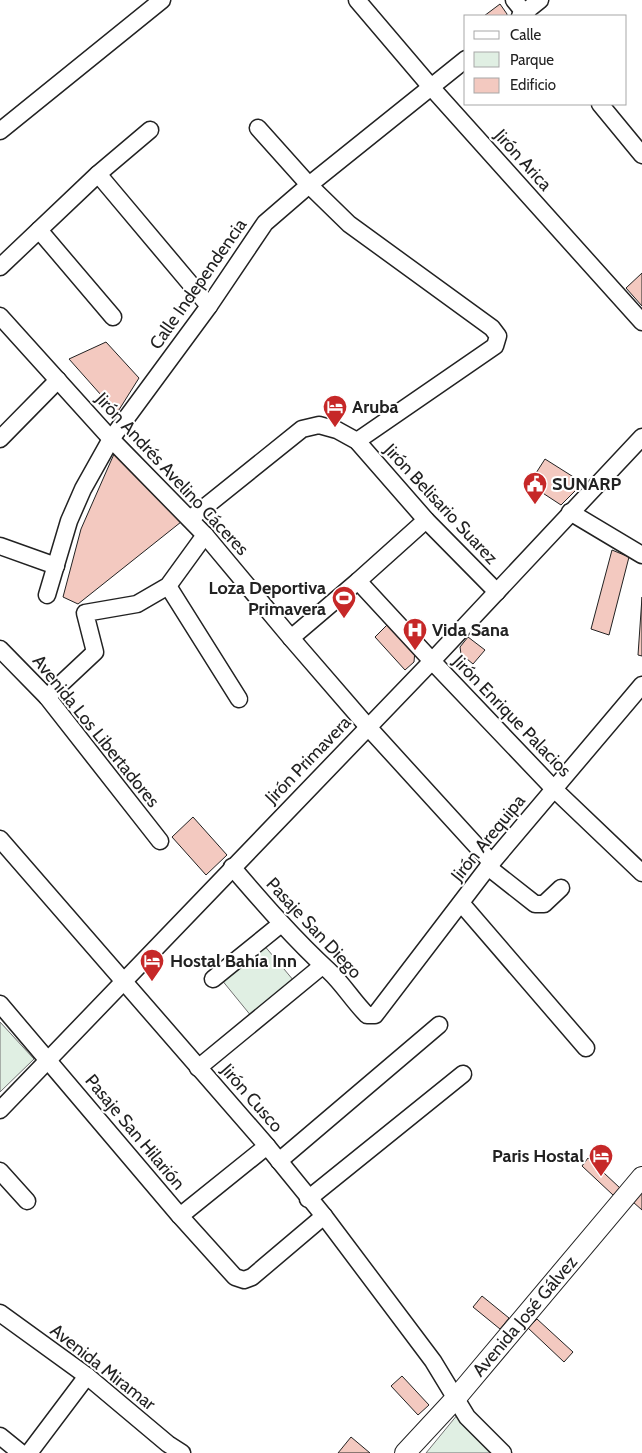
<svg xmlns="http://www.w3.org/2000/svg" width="642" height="1453" viewBox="0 0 642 1453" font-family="Cabin,sans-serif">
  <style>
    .green { fill: #e0efe3; stroke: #6f6f6f }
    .building { fill: #f3c9c0; stroke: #222 }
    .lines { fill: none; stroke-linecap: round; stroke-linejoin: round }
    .minor-casing { stroke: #222; stroke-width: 19 }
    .major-casing { stroke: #222; stroke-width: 22 }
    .minor { stroke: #fff; stroke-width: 16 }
    .major { stroke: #fff; stroke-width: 20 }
    .labels { text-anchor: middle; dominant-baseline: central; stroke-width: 4; stroke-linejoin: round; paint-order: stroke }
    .street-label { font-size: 18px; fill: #222; stroke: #fff }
    .poi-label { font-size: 18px; font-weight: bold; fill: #222; stroke: #fff; text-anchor: start }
  </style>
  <rect width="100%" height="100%" fill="#fff"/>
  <g class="green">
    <path d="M263,944L294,981L252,1017L221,979Z"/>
    <path d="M0,1022L34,1059L0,1092Z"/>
    <path d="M458,1414L496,1453H426Z"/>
  </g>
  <g class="building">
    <path d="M500,4L507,14V16H484Z"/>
    <path d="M642,273V306L626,288Z"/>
    <path d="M106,342L139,378L117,413L69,359Z"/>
    <path d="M122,453L181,522L78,604L63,597L81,529L114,454Z"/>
    <path d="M545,459L583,483L561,505L529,484Z"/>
    <path d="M612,550L629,557L609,635L591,629Z"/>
    <path d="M642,597V656L638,655Z"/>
    <path d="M389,623L415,650L414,662L405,670L375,637Z"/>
    <path d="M468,637L485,650L473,664L461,654L460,647Z"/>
    <path d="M193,817L227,855L206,875L172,837Z"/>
    <path d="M588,1158L620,1188L613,1195L582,1166Z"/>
    <path d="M642,1191V1210L633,1202Z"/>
    <path d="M482,1296L509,1318L500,1329L473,1307Z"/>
    <path d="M537,1319L573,1352L564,1362L528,1328Z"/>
    <path d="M402,1376L429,1405L418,1415L391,1386Z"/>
    <path d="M351,1437L370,1453H338Z"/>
  </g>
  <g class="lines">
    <defs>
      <g id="minor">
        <path d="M357,0L431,87L642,322"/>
        <path d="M514,0L527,16"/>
        <path d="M520,16L540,0"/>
        <path d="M600,104L642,155"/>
        <path d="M258,128L309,185L349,224L492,328L498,336L495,346L357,441"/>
        <path d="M0,131L162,0"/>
        <path d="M98,174L209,306"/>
        <path d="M39,230L113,317"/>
        <path d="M0,267L98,174L150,130"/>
        <path d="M0,316L111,439L205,535L291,638L368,727L492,863"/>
        <path d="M0,439L58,380"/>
        <path d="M570,512L642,555"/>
        <path d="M190,519L302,429L319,425L337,430L357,441L426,520L497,592"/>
        <path d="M0,546L56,566"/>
        <path d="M358,581L432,661L554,789L642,873"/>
        <path d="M168,586L239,699"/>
        <path d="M47,595L69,521L83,489L111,439L209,306L265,223L309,185L466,59"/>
        <path d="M291,638L358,581L426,520"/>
        <path d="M0,649L47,697L160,841"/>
        <path d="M47,697L95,652L85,613L137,604L168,586L205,535"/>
        <path d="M0,839L267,1146L324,1216L433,1361L467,1417L503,1453"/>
        <path d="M232,867C263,903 294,939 329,971C343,984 353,1001 367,1015H375L488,867L642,685"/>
        <path d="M488,867L535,904H544L561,888"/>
        <path d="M461,903L586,1048"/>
        <path d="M213,979L281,924"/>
        <path d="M0,1004L180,1216L235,1277L244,1280L252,1277L324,1216"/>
        <path d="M198,1068L322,966"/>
        <path d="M0,1110L432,661L642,437"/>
        <path d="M279,1161L439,1025"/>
        <path d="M0,1171L27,1201"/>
        <path d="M308,1199L463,1074"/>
        <path d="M180,1216L267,1146"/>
        <path d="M0,1313L87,1376L168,1444L182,1453"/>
        <path d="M0,1436L21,1453"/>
        <path d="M29,1453L87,1376"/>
      </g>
      <g id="major">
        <path id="s1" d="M405,1453L456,1398L642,1177"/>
      </g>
    </defs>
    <use href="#minor" class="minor-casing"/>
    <use href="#major" class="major-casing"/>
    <use href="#minor" class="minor"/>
    <use href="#major" class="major"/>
  </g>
  <defs>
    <symbol id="hotel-pin" viewBox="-11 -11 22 30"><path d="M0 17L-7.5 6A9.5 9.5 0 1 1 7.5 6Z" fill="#c62828" stroke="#fff"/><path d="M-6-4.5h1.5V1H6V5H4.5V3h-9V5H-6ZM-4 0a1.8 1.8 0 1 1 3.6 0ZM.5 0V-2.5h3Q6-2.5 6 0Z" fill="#fff"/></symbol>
    <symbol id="civic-pin" viewBox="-11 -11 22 30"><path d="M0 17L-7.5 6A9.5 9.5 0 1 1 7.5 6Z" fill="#c62828" stroke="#fff"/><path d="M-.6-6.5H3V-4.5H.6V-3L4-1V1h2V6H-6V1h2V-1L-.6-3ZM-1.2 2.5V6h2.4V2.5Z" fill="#fff"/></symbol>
    <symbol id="stadium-pin" viewBox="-11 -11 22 30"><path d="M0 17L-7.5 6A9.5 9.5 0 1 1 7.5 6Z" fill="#c62828" stroke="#fff"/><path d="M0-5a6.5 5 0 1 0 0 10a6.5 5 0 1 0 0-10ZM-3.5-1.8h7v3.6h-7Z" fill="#fff"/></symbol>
    <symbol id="hospital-pin" viewBox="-11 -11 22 30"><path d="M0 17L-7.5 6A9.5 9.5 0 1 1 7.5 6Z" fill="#c62828" stroke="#fff"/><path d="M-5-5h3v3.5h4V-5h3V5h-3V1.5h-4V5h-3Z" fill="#fff"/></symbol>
  </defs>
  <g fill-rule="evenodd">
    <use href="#hotel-pin" x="321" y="393" width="28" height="38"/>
    <use href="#civic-pin" x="521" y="470" width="28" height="38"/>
    <use href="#stadium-pin" x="330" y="584" width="28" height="38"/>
    <use href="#hospital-pin" x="401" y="616" width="28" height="38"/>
    <use href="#hotel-pin" x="138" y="947" width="28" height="38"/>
    <use href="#hotel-pin" x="587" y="1142" width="28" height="38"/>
  </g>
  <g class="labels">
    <g class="street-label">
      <text transform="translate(523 160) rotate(48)">Jirón Arica</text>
      <text transform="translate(198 284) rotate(-55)">Calle Independencia</text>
      <text transform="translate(172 474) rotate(47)">Jirón Andrés Avelino Cáceres</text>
      <text transform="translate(441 504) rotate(47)">Jirón Belisario Suarez</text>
      <text transform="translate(512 716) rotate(46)">Jirón Enrique Palacios</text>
      <text transform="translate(96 731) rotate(51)">Avenida Los Libertadores</text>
      <text transform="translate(308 760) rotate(-46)">Jirón Primavera</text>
      <text transform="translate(488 838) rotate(-51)">Jirón Arequipa</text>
      <text transform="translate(314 928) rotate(47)">Pasaje San Diego</text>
      <text transform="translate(252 1098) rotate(49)">Jirón Cusco</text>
      <text transform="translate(135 1132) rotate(50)">Pasaje San Hilarión</text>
      <text stroke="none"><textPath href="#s1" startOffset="182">Avenida José Gálvez</textPath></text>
      <text transform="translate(103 1367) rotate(38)">Avenida Miramar</text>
    </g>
    <g class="poi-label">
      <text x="352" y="407">Aruba</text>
      <text x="552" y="484">SUNARP</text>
      <text x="326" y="588" text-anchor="end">Loza Deportiva<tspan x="326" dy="21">Primavera</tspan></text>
      <text x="432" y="630">Vida Sana</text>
      <text x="170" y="961">Hostal Bahía Inn</text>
      <text x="584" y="1156" text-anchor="end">Paris Hostal</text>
    </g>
  </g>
  <rect x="464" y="15" width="162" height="90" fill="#ffffff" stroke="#a7a7a7"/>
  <rect x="474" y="31" width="25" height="8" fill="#ffffff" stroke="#a7a7a7"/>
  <text x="510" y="40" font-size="15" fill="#222222">Calle</text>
  <rect x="474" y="52" width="25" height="15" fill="#e0efe3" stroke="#a7a7a7"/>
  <text x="510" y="65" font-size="15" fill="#222222">Parque</text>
  <rect x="474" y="78" width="25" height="15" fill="#f3c9c0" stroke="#a7a7a7"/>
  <text x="510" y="90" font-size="15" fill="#222222">Edificio</text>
</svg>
